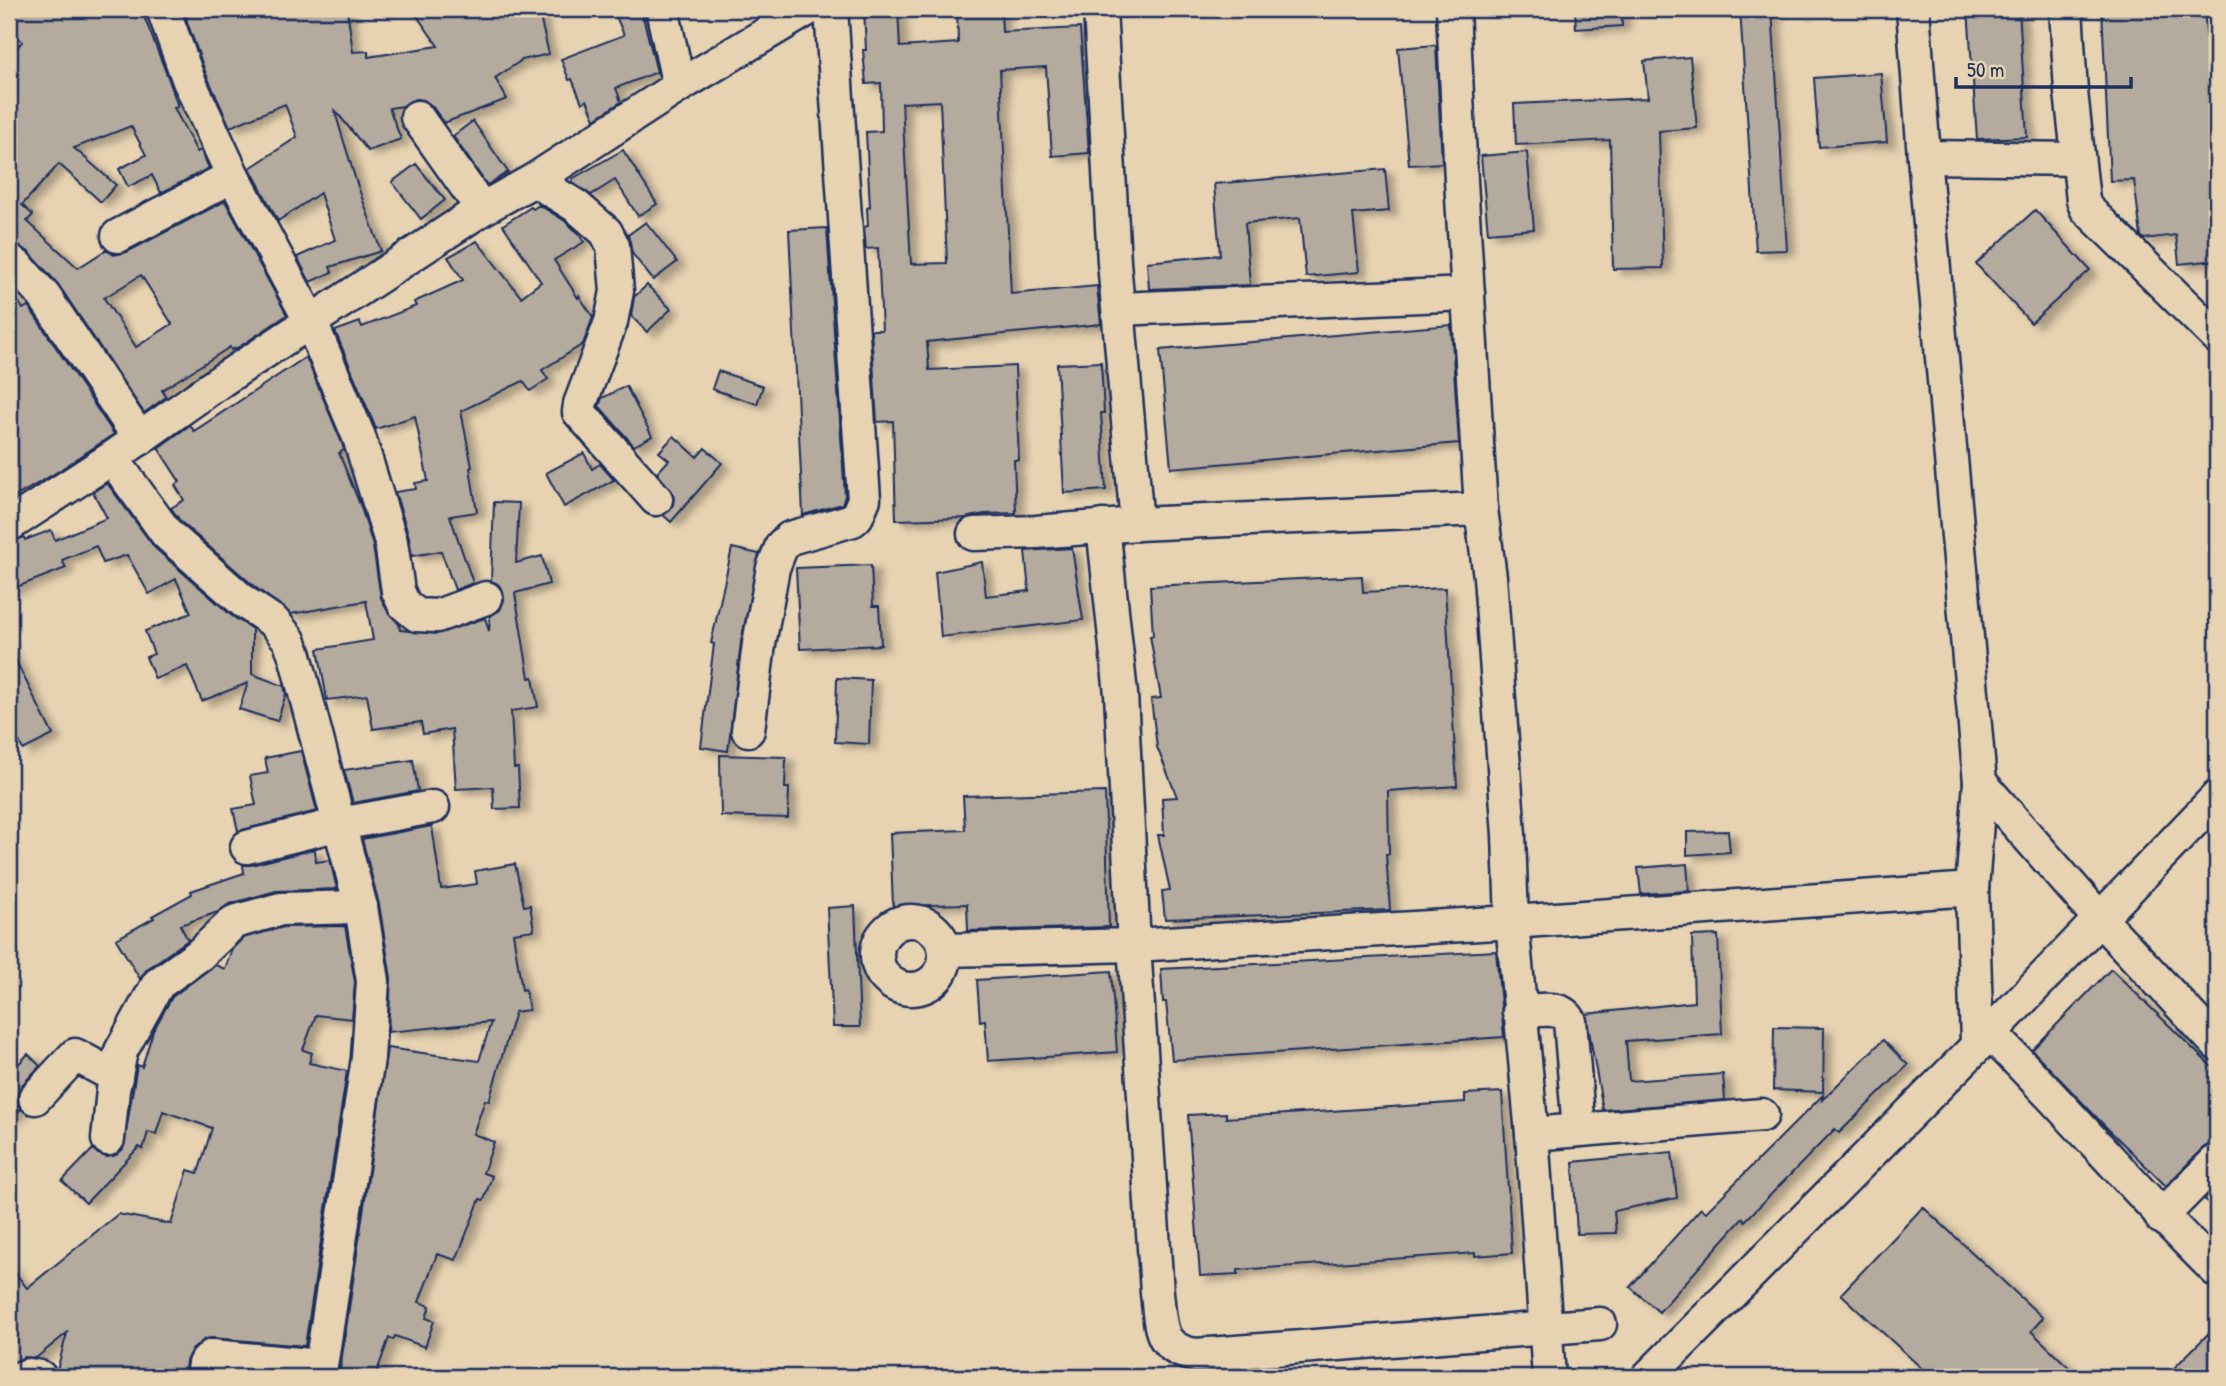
<svg xmlns="http://www.w3.org/2000/svg" width="2226" height="1386" viewBox="0 0 2226 1386" font-family="'Patrick Hand',sans-serif">
  <style>
    .building { fill: #b4aa9d; stroke: #1b2f5e; stroke-width: 2; fill-rule: evenodd; filter: url(#shadow) }
    .lines { fill: none; stroke-linecap: round; stroke-linejoin: round }
    .minor-casing { stroke: #1b2f5e; stroke-width: 37 }
    .minor { stroke: #e7d3b2; stroke-width: 32 }
  </style>
  <defs>
    <filter id="shadow"><feDropShadow dx="8" dy="4.5" stdDeviation="3.5" flood-color="#0004"/></filter>
  </defs>
  <rect width="100%" height="100%" fill="#e7d3b2"/>
  <filter id="ink" filterUnits="userSpaceOnUse"><feTurbulence type="fractalNoise" baseFrequency=".0143" numOctaves="2"/><feDisplacementMap in="SourceGraphic" scale="14" xChannelSelector="R" yChannelSelector="G"/><feConvolveMatrix kernelMatrix="1 2 1 2 8 2 1 2 1" color-interpolation-filters="sRGB"/></filter>
  <g filter="url(#ink)">
    <g class="building">
      <path d="M9,9H141L169,80L178,107L174,108L197,152L201,150L209,168L161,193L152,175L128,187L119,169L146,155L131,126L74,148L116,185L101,202L59,164L22,205L33,215L27,221L78,268L106,250L114,255L127,252L225,201L287,315L239,347L231,350L230,347L162,390L166,397L144,413L58,284L29,252L9,241V56L22,42L9,24ZM141,275L172,324L136,347L104,298Z"/>
      <path d="M186,9H286L287,13L347,9L353,52L368,51V57L438,46L412,9H538L549,54L522,60L495,78L507,99L444,123L432,106L424,100L415,99L403,106L389,108L401,139L368,151L334,109L356,181L381,251L330,267L332,272L310,282L297,257L335,240L320,193L278,221L250,168L297,137L285,104L230,127L206,74L187,22Z"/>
      <path d="M613,9H641L657,72L616,88L621,102L595,119L587,100L582,103L572,79L569,80L561,59L624,35Z"/>
      <path d="M864,9H898L900,47L958,43L957,9H1001L1002,32L1080,28L1089,153L1052,156L1046,67L1000,70L1011,294L1097,286L1101,324L927,342L929,370L1015,366L1019,460H1014L1016,513L984,514L965,518L896,520L893,421L877,422L871,330H882L878,248L866,249L864,227L868,226L867,208L870,207L866,132L882,131L881,83L866,84L863,50H866ZM940,101L947,263L911,264L902,103Z"/>
      <path d="M1575,9H1621L1622,26L1576,29Z"/>
      <path d="M1740,9H1772L1787,250L1756,251Z"/>
      <path d="M1968,9H2019L2027,137L1977,139Z"/>
      <path d="M2102,9H2204L2214,119H2210L2217,172V185L2211,186L2217,240V260L2179,264L2176,235L2144,239L2141,236L2134,180L2110,181Z"/>
      <path d="M1436,45L1442,163L1409,165L1398,48Z"/>
      <path d="M1690,57L1697,128L1659,131L1663,268L1613,269L1610,140L1516,145L1514,104L1648,98L1644,61Z"/>
      <path d="M1881,73L1887,142L1819,147L1814,78Z"/>
      <path d="M473,121L508,172L487,185L453,136Z"/>
      <path d="M623,150L657,204L638,216L615,180L591,195L573,183L572,179Z"/>
      <path d="M1527,152L1534,229L1488,233L1481,156Z"/>
      <path d="M416,164L445,200L421,219L392,182Z"/>
      <path d="M1385,169L1389,211L1353,214L1359,272L1306,277L1300,218L1245,223L1250,285L1149,289L1147,262L1220,255L1214,184Z"/>
      <path d="M539,205L565,221L577,232L584,242L554,260L578,298L579,296L593,317L583,344L542,370L548,379L530,391L523,381L461,411L472,467L470,468L477,512L450,516L473,583L455,590L441,551L412,556L409,537L395,492L416,489L415,483L428,481L415,416L376,429L335,331L360,322L362,327L416,306L414,302L463,280L448,257L477,241L521,297L541,282L503,225L531,207L533,209Z"/>
      <path d="M2035,210L2090,270L2031,323L1976,264Z"/>
      <path d="M646,222L677,262L653,280L632,253L628,235Z"/>
      <path d="M827,228L845,496L842,504L803,515L789,230Z"/>
      <path d="M647,285L671,309L647,332L631,316L634,297Z"/>
      <path d="M9,286L23,309L28,306L29,307L114,434L54,474L9,500Z"/>
      <path d="M1451,325L1459,443L1171,468L1160,350Z"/>
      <path d="M306,357L342,443L344,450L339,453L361,507L373,546L381,598L388,612L399,624L400,630L437,634L485,618L489,631L490,616L500,610L504,600L503,591L498,584L491,581L494,502L519,503L516,563L542,556L549,584L515,593L529,678L533,677L538,707L511,711L514,768H518L520,808L494,809L493,787L456,789L452,729L423,734L421,722L373,729L367,695L327,700L318,649L373,640L366,601L291,614L255,587L181,522L171,508L184,500L175,485L180,482L158,448L190,425L194,431Z"/>
      <path d="M1101,362L1104,413H1101L1106,490L1064,493L1057,364Z"/>
      <path d="M718,371L763,386L757,404L712,389Z"/>
      <path d="M626,386L652,436L634,446L599,406L602,398Z"/>
      <path d="M674,436L697,457L705,448L722,463L671,522L663,515L673,505L674,495L657,473L669,460L659,452Z"/>
      <path d="M584,453L592,469L600,464L614,480L564,507L546,473Z"/>
      <path d="M107,483L155,548L232,616L252,629V674L284,686L286,694L277,721L239,709L248,683L202,701L187,666L155,679L146,657L154,654L145,631L191,613L176,579L149,594L127,555L103,563L96,546L62,560L66,568L9,590V543L24,537L25,540L51,530L55,540L107,518L93,492Z"/>
      <path d="M732,548L759,554L741,642L728,751L701,747L714,644L711,643Z"/>
      <path d="M1072,548L1083,620L941,637L935,572L982,562L986,596L1029,591L1025,551Z"/>
      <path d="M871,565L873,606H879L881,645L800,649L796,568Z"/>
      <path d="M1362,576L1363,592L1445,588L1457,786L1388,791L1389,854H1386L1390,910L1165,919L1162,891L1170,890L1158,835H1164L1162,798L1177,797L1157,747L1151,699L1161,698L1150,636H1153L1150,586Z"/>
      <path d="M9,647L53,735L23,750L9,720Z"/>
      <path d="M837,678L871,680L869,744L835,742Z"/>
      <path d="M301,751L317,811L238,831L233,809L256,805L250,776L268,773L265,758Z"/>
      <path d="M720,755L786,757L785,788H789L788,818L721,816Z"/>
      <path d="M413,760L418,791L353,803L344,770Z"/>
      <path d="M1105,792L1109,927L968,931L967,904L893,906L890,833L965,830L963,796Z"/>
      <path d="M432,826L441,889L477,884L475,871L515,864L524,906L530,905L534,930L513,933L522,990L525,989L529,1010L515,1012L489,1101L485,1100L473,1134L494,1142L483,1173L492,1176L484,1200L480,1199L456,1260L437,1254L419,1302L430,1306L426,1318L434,1321L425,1347L395,1336L393,1340L389,1338L375,1377H339L387,1048L479,1061L491,1022L388,1032L391,978L379,904L362,839Z"/>
      <path d="M1728,831L1730,852L1687,855V832Z"/>
      <path d="M315,849L316,862L330,860L337,889L276,891L229,904L218,912L180,925L188,940L147,969L140,979L116,939L154,918L152,916L192,894L191,891L244,873L243,865H251Z"/>
      <path d="M1687,864L1689,891L1641,894L1638,868Z"/>
      <path d="M855,906L860,1027H833L827,908Z"/>
      <path d="M345,926L355,982L352,1019L316,1015L303,1050L312,1053L309,1063L347,1071L305,1346L213,1338L205,1339L191,1351L186,1361L184,1377H58L57,1370L67,1333L36,1358L24,1357L14,1362L9,1355V1265L27,1288L118,1214L171,1224L188,1170L198,1173L212,1128L163,1111L156,1134L148,1132L143,1149L139,1147L86,1203L62,1181L93,1149L98,1154L107,1157L116,1155L123,1149L137,1065L142,1067L153,1031L172,997L215,965L225,969L232,949L243,938L284,927Z"/>
      <path d="M1718,935L1722,1034L1626,1041L1629,1081L1723,1074L1725,1100L1603,1110L1586,1014L1694,1002L1692,936Z"/>
      <path d="M1496,951L1504,1037L1172,1060L1166,1002H1163L1161,969Z"/>
      <path d="M2111,969L2217,1072V1142L2204,1147L2166,1186L2103,1124L2032,1050Z"/>
      <path d="M1111,971L1117,1052L988,1061L985,1020L980,1021L977,980Z"/>
      <path d="M1774,1027L1824,1028L1823,1092L1773,1090Z"/>
      <path d="M1883,1040L1908,1065L1839,1133L1835,1129L1745,1221L1743,1218L1659,1312L1630,1287L1701,1208L1706,1212L1823,1095L1822,1100Z"/>
      <path d="M28,1054L40,1066L21,1086L17,1095V1103L21,1109L9,1121V1074Z"/>
      <path d="M1502,1092L1512,1253L1475,1256V1253L1238,1270V1274L1200,1276L1188,1115L1226,1113V1118L1465,1102V1094Z"/>
      <path d="M1672,1152L1677,1198L1614,1211L1616,1233L1577,1234L1573,1162Z"/>
      <path d="M2217,1186V1212L2204,1199Z"/>
      <path d="M1923,1207L2043,1318L2031,1331L2079,1377H1931L1841,1294Z"/>
      <path d="M2217,1325V1377H2165Z"/>
    </g>
    <g class="lines">
      <defs>
        <g id="minor">
          <path d="M163,9L189,81L233,176L311,322L359,437L391,542L398,591L404,604L417,615L437,616L486,598"/>
          <path d="M662,9L679,86"/>
          <path d="M1100,9L1114,262L1137,524"/>
          <path d="M1453,9L1461,181L1481,509L1490,577L1509,835L1512,922L1532,1134L1549,1377"/>
          <path d="M1913,9L1924,157L1980,782L1972,889L1977,1044"/>
          <path d="M2066,9L2071,92L2083,200L2086,208L2217,337"/>
          <path d="M417,117L482,209"/>
          <path d="M1924,157L2078,159"/>
          <path d="M534,180L576,206L606,232L613,246L617,291L611,322L580,404L579,412L656,499"/>
          <path d="M118,236L233,176"/>
          <path d="M9,260L18,267L44,296L140,439"/>
          <path d="M1119,309L1468,294"/>
          <path d="M112,458L167,534L244,602L274,622L289,640L295,655L361,907L373,981L368,1058L321,1366V1377"/>
          <path d="M9,525L112,458L222,380L482,209L534,180L679,86L808,9"/>
          <path d="M1103,526L1121,694L1134,945L1157,1293C1161,1325 1157,1349 1196,1355L1600,1324"/>
          <path d="M974,534L1036,532L1137,524L1481,509"/>
          <path d="M748,730L759,644L773,568L782,545L790,538L853,520L857,516L864,499L831,9"/>
          <path d="M1980,782L2100,919L2217,1044"/>
          <path d="M247,847L340,824L433,807"/>
          <circle cx="911" cy="955" r="34"/>
          <path d="M947,950L1134,945L1512,922L1972,889"/>
          <path d="M1519,1012C1537,1011 1561,1004 1570,1021L1579,1130"/>
          <path d="M1990,1033C2068,1110 2138,1194 2217,1271"/>
          <path d="M35,1098L75,1055L116,1077"/>
          <path d="M1532,1134L1762,1115"/>
          <path d="M108,1139L113,1090L121,1051L158,984L199,955L234,922L281,909L361,907"/>
          <path d="M2161,1217L2217,1160"/>
          <path d="M23,1377L29,1375L40,1377"/>
          <path d="M202,1377L204,1364L212,1356L321,1366"/>
          <path d="M1648,1377L1990,1033L2217,797"/>
        </g>
      </defs>
      <use href="#minor" class="minor-casing"/>
      <use href="#minor" class="minor"/>
    </g>
  </g>
  <rect width="2226" height="1386" fill="none" stroke="#e7d3b2" stroke-width="35"/>
  <rect x="18" y="18" width="2191" height="1351" fill="none" stroke="#1b2f5e" stroke-width="2.5" filter="url(#ink)"/>
  <path d="M1956 77v10h175v-10" fill="none" stroke="#1b2f5e" stroke-width="3.5"/>
  <text x="1967" y="77" font-size="21" fill="#1b2f5e" stroke="#e7d3b2" stroke-width="5" paint-order="stroke">50 m</text>
</svg>
